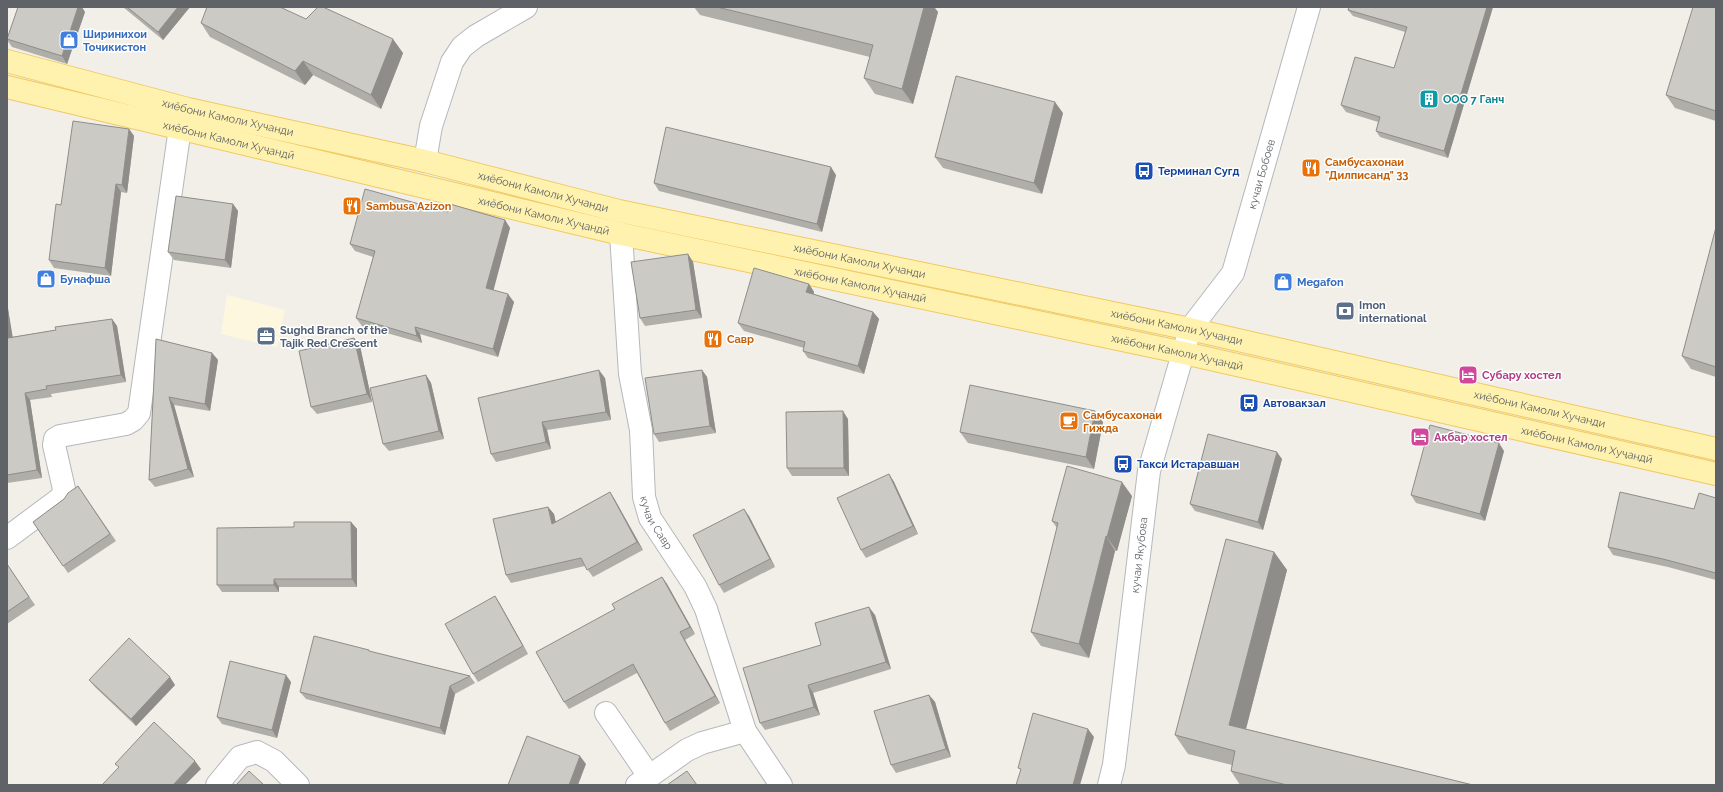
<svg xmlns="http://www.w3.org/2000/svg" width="1723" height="792" viewBox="0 0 1723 792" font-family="Raleway,sans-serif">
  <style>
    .commercial { fill: #fef7e0 }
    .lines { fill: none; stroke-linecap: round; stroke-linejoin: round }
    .minor-casing { stroke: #b5b8bc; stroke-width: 24 }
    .major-casing { stroke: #f2c960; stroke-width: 24 }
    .minor { stroke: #fff; stroke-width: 22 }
    .major { stroke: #fff2af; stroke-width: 22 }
    .wall { fill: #afaea9 }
    .shaded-wall { fill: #8f8d8a }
    .building { fill: #cccac5; stroke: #8f8d8a }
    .labels { text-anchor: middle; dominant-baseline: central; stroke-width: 3; stroke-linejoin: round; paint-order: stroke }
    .shop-label { font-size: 11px; font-weight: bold; fill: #366cbe; stroke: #fff; text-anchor: start }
    .culture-label { font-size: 11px; font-weight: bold; fill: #0d838f; stroke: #fff; text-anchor: start }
    .street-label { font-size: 11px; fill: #5f6368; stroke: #fff }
    .food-label { font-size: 11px; font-weight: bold; fill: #c56008; stroke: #fff; text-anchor: start }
    .transit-label { font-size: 11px; font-weight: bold; fill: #164399; stroke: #fff; text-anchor: start }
    .service-label { font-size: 11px; font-weight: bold; fill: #4e5e75; stroke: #fff; text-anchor: start }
    .hotel-label { font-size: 11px; font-weight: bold; fill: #b23c85; stroke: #fff; text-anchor: start }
  </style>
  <rect width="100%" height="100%" fill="#f1efe8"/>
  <path class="commercial" d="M227,295L285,310L277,347L221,334Z"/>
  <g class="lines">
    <defs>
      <g id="minor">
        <path d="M425,161L431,126L452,62L462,47L476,36L526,7"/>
        <path id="s1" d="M621,234L630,374L641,430L644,497L650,518L695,586L706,609L745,731L781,785"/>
        <path d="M7,538L62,497L64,489L54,445L55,439L60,436L126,424L133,420L139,413L180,128"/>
        <path d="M606,713L649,776"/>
        <path d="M217,785L240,757L257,752L274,761L298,785"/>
        <path d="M637,785L687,750L702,743L745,731"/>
        <path id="s2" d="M1109,785L1114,765L1149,471L1190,329L1233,273L1309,7"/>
      </g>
      <g id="major">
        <path id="s3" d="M7,61L188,109L425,161L619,211L1190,329L1716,449"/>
        <path id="s4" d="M7,87L621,234L1184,353L1716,474"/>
      </g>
    </defs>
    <use href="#minor" class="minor-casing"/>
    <use href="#major" class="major-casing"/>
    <use href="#minor" class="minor"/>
    <use href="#major" class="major"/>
  </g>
  <g class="wall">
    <path d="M123,7H190L163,40Z"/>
    <path d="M694,7H934L938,12L913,104L875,94L864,78L870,57L700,15Z"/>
    <path d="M1493,7L1448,158L1380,137L1376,131L1378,122L1346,112L1341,105L1394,68L1405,32L1353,16L1348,10Z"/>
    <path d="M1716,7V121L1675,108L1666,95Z"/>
    <path d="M85,12L67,64L12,47L7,40Z"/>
    <path d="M306,19L403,53L381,109L313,75L305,85L210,37L201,23Z"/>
    <path d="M1063,113L1042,194L943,168L935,157Z"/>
    <path d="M129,129L134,136L127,193L121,192L111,276L54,268L49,260L61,205Z"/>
    <path d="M836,175L822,232L659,191L654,183Z"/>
    <path d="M233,204L238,211L231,268L174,260L168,252Z"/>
    <path d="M448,212L505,220L510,228L493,290L514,302L498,357L420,334L422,343L362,326L356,318L373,257L355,251L350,244Z"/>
    <path d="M1716,227V377L1691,369L1682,356Z"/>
    <path d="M688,254L693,262L702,318L645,326L640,318Z"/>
    <path d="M809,284L814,292L813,294L873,312L879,319L864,374L808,358L803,351L804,348L744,331L738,323Z"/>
    <path d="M7,302L12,337L56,330L112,319L117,326L126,382L51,394L52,397L30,400L42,478L7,483Z"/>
    <path d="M354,338L360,346L372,402L317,414L311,407Z"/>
    <path d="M156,339L212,353L218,360L210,411L174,405L194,477L155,487L149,480Z"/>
    <path d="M702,370L707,377L716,433L659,442L654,434Z"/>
    <path d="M426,375L431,383L444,439L389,451L383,444Z"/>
    <path d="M605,378L611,420L547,430L551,449L496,462L491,454Z"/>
    <path d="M848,419L849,476H792L787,468Z"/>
    <path d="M1103,422L1094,469L968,443L960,432Z"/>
    <path d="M1504,451L1485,521L1416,503L1411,495Z"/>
    <path d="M1282,459L1263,530L1195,511L1190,504Z"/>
    <path d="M889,474L894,482L918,534L866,558L861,550Z"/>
    <path d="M78,486L116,541L68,573L33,522L64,499Z"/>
    <path d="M610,492L615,500L643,550L593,577L585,566L511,583L506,575L548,507L554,514L555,522Z"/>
    <path d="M1132,496L1117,551H1115L1089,658L1041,646L1031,632L1057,528L1052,521Z"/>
    <path d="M1716,498V580L1668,567L1613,555L1608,547L1694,509Z"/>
    <path d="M749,516L775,567L724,593L719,585Z"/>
    <path d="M351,522L357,529V587H279V592H222L217,585L294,527Z"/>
    <path d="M1274,552L1287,570L1246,729L1473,785H1240L1231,771L1232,765L1188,754L1175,735Z"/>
    <path d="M7,564L35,605L7,624Z"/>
    <path d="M662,577L667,584L695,634L685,640L720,703L670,731L665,723L637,673L569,709L564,702L615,609Z"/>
    <path d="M495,596L500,604L528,654L478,682L473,674Z"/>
    <path d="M875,615L891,669L813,693L820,715L765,730L760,723L821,645Z"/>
    <path d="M371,652L470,676L475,683L455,694L445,735L306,699L300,692Z"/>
    <path d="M89,680L175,685L136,726L95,687Z"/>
    <path d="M291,682L277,738L222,724L217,717Z"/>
    <path d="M929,695L935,702L951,757L896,773L891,765Z"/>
  </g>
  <g class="shaded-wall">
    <path d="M78,7H82L85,12L67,64L62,56Z"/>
    <path d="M178,7H190L163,40L158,32Z"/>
    <path d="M924,7H934L938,12L913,104L902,89Z"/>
    <path d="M1487,7H1493L1448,158L1444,151Z"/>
    <path d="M393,39L403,53L381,109L371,95Z"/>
    <path d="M303,61L313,75L305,85L295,71Z"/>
    <path d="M1055,102L1063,113L1042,194L1034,183Z"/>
    <path d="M129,129L134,136L127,193L122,185Z"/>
    <path d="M831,167L836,175L822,232L817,224Z"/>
    <path d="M116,184L121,192L111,276L105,268Z"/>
    <path d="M233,204L238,211L231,268L225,260Z"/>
    <path d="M505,220L510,228L492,296L486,288Z"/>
    <path d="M688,254L693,262L702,318L696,310Z"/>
    <path d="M809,284L814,292L812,300L806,292Z"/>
    <path d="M508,294L514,302L498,357L493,349Z"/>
    <path d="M7,302L14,345L8,338L7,329Z"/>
    <path d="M873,312L879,319L864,374L858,366Z"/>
    <path d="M112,319L117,326L126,382L121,375Z"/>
    <path d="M415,327L420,334L422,343L417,336Z"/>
    <path d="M354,338L360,346L372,402L367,394Z"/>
    <path d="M212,353L218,360L210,411L205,404Z"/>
    <path d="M599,370L605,378L611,420L606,412Z"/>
    <path d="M702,370L707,377L716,433L710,426Z"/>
    <path d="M426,375L431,383L444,439L439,431Z"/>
    <path d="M25,393L30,400L42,478L37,470Z"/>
    <path d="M169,397L174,405L194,477L188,469Z"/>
    <path d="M843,411L848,419L849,476L844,468Z"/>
    <path d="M1095,411L1103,422L1094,469L1086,457Z"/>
    <path d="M542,422L547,430L551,449L546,442Z"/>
    <path d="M1499,443L1504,451L1485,521L1480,514Z"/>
    <path d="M1277,452L1282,459L1263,530L1258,522Z"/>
    <path d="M889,474L894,482L918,534L913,526Z"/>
    <path d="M1122,482L1132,496L1117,551L1107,537Z"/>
    <path d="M610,492L615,500L643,550L637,542Z"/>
    <path d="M548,507L554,514L558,531L552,524Z"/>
    <path d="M744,509L749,516L775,567L770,559Z"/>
    <path d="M351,522L357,529V587L352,579Z"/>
    <path d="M1106,536L1115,551L1089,658L1079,644Z"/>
    <path d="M1274,552L1287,570L1242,744L1229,725Z"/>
    <path d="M662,577L667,584L695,634L690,627Z"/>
    <path d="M274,579L279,587V592L274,585Z"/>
    <path d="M495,596L500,604L528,654L523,646Z"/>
    <path d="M869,607L875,615L891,669L886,662Z"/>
    <path d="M680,632L685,640L720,703L715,696Z"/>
    <path d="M286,675L291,682L277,738L272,730Z"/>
    <path d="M170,677L175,685L136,726L131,719Z"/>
    <path d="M808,685L813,693L820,715L814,707Z"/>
    <path d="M450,686L455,694L445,735L440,728Z"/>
    <path d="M929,695L935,702L951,757L946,749Z"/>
    <path d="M1088,729L1094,737L1080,785H1073Z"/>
    <path d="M580,756L586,764L578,785H569Z"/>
    <path d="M195,761L201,769L185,785H173Z"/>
  </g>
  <g class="building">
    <path d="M18,7H78L62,56L7,39Z"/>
    <path d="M127,7H178L158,32Z"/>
    <path d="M207,7H280L306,19L318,7H323L393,39L371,95L303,61L295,71L201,23Z"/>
    <path d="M717,7H924L902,89L864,78L873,45Z"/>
    <path d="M1349,7H1487L1444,151L1376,131L1380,117L1341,105L1355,57L1394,68L1407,27L1348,10Z"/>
    <path d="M1693,7H1716V111L1666,95Z"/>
    <path d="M956,76L1055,102L1034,183L935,157Z"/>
    <path d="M73,121L129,129L122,185L116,184L105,268L49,260L56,204L61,205Z"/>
    <path d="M666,127L831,167L817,224L654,183Z"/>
    <path d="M365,189L448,212L450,204L505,220L486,288L508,294L493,349L415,327L417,336L356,318L375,251L350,244Z"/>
    <path d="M176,196L233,204L225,260L168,252Z"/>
    <path d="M1716,227V367L1682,356Z"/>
    <path d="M688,254L696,310L640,318L631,262Z"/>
    <path d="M754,268L809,284L806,292L873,312L858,366L803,351L805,342L738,323Z"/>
    <path d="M112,319L121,375L46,386L47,389L25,393L37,470L7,475V329L8,338L56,330L55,327Z"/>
    <path d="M354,338L367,394L311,407L299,351Z"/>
    <path d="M156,339L212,353L205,404L169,397L188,469L149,480Z"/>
    <path d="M599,370L606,412L542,422L546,442L491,454L478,398Z"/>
    <path d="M702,370L710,426L654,434L645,378Z"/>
    <path d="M426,375L439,431L383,444L370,388Z"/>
    <path d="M970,385L1095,411L1086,457L960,432Z"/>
    <path d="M843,411L844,468H787L786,412Z"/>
    <path d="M1430,425L1499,443L1480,514L1411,495Z"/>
    <path d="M1208,434L1277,452L1258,522L1190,504Z"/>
    <path d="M1067,466L1122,482L1107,537L1106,536L1079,644L1031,632L1058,523L1052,521Z"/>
    <path d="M889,474L913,526L861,550L837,498Z"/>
    <path d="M78,486L110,534L63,566L33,522L64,499L68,493Z"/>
    <path d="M610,492L637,542L587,570L581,558L506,575L493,519L548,507L552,524Z"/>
    <path d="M1620,492L1694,509L1699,493L1716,498V573L1663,559L1608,547Z"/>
    <path d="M744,509L770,559L719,585L693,535Z"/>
    <path d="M294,522H351L352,579H274V585H217V528L294,527Z"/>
    <path d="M1226,539L1274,552L1229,725L1473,785H1287L1231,771L1235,751L1175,735Z"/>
    <path d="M7,564L29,597L7,612Z"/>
    <path d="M662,577L690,627L680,632L715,696L665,723L633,664L564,702L536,652L615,609L612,604Z"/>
    <path d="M495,596L523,646L473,674L445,624Z"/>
    <path d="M869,607L886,662L808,685L814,707L760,723L743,668L821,645L815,623Z"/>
    <path d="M314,636L369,650V651L470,676L450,686L440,728L300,692Z"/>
    <path d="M129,638L170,677L131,719L89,680Z"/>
    <path d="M230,661L286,675L272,730L217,717Z"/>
    <path d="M929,695L946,749L891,765L874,711Z"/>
    <path d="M1033,713L1088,729L1073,785H1016L1021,769L1018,768Z"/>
    <path d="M154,722L195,761L173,785H102L119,767L115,764Z"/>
    <path d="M527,736L580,756L569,785H508Z"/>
    <path d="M249,771L264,785H236Z"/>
    <path d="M687,771L697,785H667Z"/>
  </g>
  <defs>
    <symbol id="shop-square" viewBox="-11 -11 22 22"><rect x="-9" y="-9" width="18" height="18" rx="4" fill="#3f7fe0" stroke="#fff"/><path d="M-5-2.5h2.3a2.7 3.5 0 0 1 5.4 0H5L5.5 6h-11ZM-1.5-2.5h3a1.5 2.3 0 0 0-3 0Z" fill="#fff"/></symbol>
    <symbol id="building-square" viewBox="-11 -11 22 22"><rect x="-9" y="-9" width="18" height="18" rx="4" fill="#0f9aa8" stroke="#fff"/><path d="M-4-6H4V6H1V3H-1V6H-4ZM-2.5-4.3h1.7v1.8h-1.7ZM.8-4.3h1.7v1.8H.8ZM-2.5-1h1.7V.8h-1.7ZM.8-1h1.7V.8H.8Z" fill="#fff"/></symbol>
    <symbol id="restaurant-square" viewBox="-11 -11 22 22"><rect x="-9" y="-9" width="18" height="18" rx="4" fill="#e8710a" stroke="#fff"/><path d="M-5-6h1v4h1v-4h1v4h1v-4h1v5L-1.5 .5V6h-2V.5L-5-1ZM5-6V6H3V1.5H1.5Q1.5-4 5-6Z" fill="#fff"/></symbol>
    <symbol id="bus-square" viewBox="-11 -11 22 22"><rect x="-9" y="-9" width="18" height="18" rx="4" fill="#1a4fb4" stroke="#fff"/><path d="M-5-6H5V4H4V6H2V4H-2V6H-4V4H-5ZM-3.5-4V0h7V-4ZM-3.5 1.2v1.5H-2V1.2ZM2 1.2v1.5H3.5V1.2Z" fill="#fff"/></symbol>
    <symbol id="bank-square" viewBox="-11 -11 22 22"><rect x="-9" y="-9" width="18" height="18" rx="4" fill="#5c6f8a" stroke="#fff"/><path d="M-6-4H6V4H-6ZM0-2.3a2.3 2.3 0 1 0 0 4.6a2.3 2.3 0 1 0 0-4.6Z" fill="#fff"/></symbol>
    <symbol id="office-square" viewBox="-11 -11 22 22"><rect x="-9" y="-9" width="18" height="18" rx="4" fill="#5c6f8a" stroke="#fff"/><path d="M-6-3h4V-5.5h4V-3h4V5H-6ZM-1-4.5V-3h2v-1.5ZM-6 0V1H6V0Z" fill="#fff"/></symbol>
    <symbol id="hotel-square" viewBox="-11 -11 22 22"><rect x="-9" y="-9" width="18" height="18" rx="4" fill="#d1479c" stroke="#fff"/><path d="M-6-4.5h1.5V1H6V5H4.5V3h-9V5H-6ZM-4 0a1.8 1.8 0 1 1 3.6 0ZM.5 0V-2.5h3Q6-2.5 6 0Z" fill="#fff"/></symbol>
    <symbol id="cafe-square" viewBox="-11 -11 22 22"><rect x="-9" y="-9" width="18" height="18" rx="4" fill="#e8710a" stroke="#fff"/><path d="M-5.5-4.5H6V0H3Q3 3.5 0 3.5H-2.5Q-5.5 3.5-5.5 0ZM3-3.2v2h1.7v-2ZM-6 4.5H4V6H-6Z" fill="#fff"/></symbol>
  </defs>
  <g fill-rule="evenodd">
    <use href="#shop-square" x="58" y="29" width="22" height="22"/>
    <use href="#building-square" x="1418" y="88" width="22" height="22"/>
    <use href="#restaurant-square" x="1300" y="157" width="22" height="22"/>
    <use href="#bus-square" x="1133" y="160" width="22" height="22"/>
    <use href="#restaurant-square" x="341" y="195" width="22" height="22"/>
    <use href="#shop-square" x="35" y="268" width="22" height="22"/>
    <use href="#shop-square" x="1272" y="271" width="22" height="22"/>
    <use href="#bank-square" x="1334" y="300" width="22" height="22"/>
    <use href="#office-square" x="255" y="325" width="22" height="22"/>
    <use href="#restaurant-square" x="702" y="328" width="22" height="22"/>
    <use href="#hotel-square" x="1457" y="364" width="22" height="22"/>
    <use href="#bus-square" x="1238" y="392" width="22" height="22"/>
    <use href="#cafe-square" x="1058" y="410" width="22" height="22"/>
    <use href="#hotel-square" x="1409" y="426" width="22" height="22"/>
    <use href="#bus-square" x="1112" y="453" width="22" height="22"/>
  </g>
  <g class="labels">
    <g class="shop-label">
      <text x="83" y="34">Ширинихои<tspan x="83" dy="13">Точикистон</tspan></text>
      <text x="60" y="279">Бунафша</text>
      <text x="1297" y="282">Megafon</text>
    </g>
    <g class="culture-label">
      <text x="1443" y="99">ООО 7 Ганч</text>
    </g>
    <g class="street-label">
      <text stroke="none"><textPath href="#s3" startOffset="228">хиёбони Камоли Хучанди</textPath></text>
      <text stroke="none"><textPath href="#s4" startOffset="228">хиёбони Камоли Хуҷандӣ</textPath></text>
      <text stroke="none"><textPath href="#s2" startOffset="638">кучаи Бобоев</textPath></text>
      <text stroke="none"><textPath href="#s3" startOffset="552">хиёбони Камоли Хучанди</textPath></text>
      <text stroke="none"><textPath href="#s4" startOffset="552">хиёбони Камоли Хуҷандӣ</textPath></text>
      <text stroke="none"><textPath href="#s3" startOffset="876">хиёбони Камоли Хучанди</textPath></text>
      <text stroke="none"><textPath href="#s4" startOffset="876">хиёбони Камоли Хуҷандӣ</textPath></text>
      <text stroke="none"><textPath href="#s3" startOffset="1200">хиёбони Камоли Хучанди</textPath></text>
      <text stroke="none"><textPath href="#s4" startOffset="1200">хиёбони Камоли Хуҷандӣ</textPath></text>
      <text stroke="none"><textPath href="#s3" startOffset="1572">хиёбони Камоли Хучанди</textPath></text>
      <text stroke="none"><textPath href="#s4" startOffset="1620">хиёбони Камоли Хуҷандӣ</textPath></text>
      <text stroke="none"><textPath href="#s1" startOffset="293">кучаи Савр</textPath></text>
      <text stroke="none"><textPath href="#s2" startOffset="232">кучаи Якубова</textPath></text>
    </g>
    <g class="food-label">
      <text x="1325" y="162">Самбусахонаи<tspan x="1325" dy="13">"Дилписанд" 33</tspan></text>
      <text x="366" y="206">Sambusa Azizon</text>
      <text x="727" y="339">Савр</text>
      <text x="1083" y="415">Самбусахонаи<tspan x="1083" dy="13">Гижда</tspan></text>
    </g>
    <g class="transit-label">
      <text x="1158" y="171">Терминал Сугд</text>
      <text x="1263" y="403">Автовакзал</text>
      <text x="1137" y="464">Такси Истаравшан</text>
    </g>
    <g class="service-label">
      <text x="1359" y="305">Imon<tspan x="1359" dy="13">international</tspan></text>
      <text x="280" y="330">Sughd Branch of the<tspan x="280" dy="13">Tajik Red Crescent</tspan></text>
    </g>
    <g class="hotel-label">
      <text x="1482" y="375">Субару хостел</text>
      <text x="1434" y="437">Акбар хостел</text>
    </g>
  </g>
  <rect width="1723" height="792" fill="none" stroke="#5f6368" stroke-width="16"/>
</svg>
